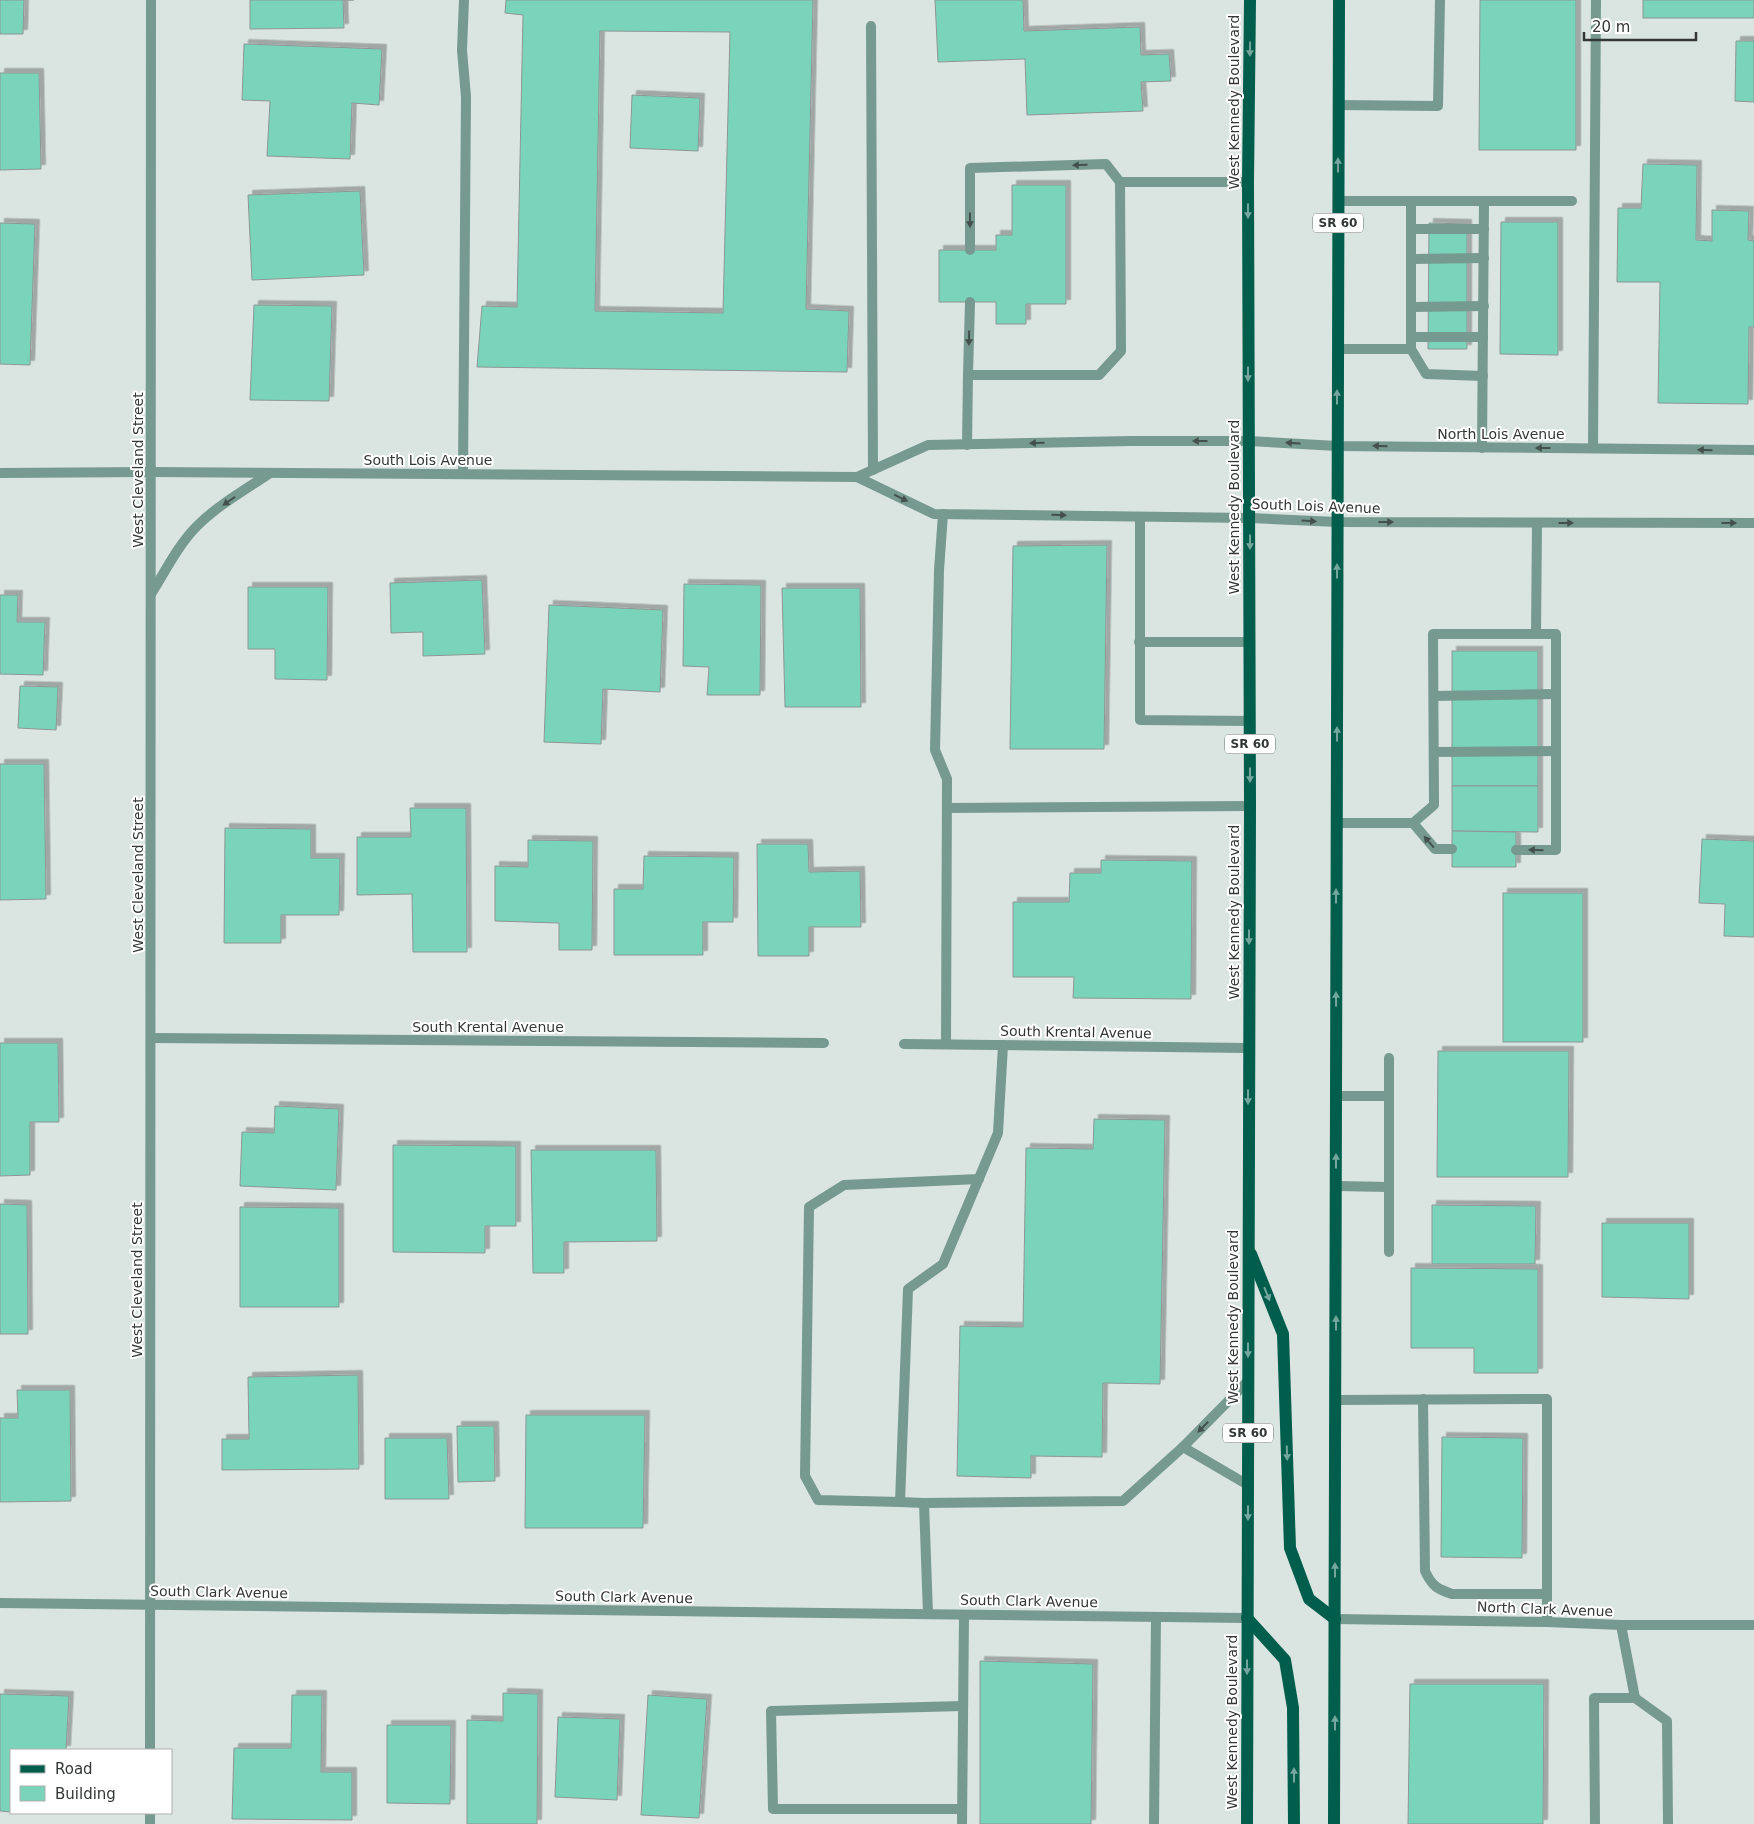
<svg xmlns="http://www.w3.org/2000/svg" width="1754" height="1824" viewBox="0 0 1754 1824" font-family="'DejaVu Sans',sans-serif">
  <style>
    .building { fill: #79d4ba; stroke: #8e9794; fill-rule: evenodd; filter: url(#shadow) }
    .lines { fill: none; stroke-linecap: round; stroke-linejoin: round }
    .service { stroke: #769a8f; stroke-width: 10 }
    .minor { stroke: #769a8f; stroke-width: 10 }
    .tertiary { stroke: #769a8f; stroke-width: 10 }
    .primary { stroke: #025e4c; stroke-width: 12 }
    .oneway { fill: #74a69d }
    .oneway2 { fill: #44504c }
    .labels { text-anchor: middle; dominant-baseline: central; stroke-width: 4; stroke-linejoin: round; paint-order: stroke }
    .shield { fill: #fff; stroke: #707372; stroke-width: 1 }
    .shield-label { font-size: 12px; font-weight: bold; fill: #333735 }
    .street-label { font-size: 14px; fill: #333735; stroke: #fff }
  </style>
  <defs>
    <filter id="shadow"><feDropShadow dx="4.5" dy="-4.5" stdDeviation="0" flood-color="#0004"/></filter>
  </defs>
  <rect width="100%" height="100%" fill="#dae4e1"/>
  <g class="building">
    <path d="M0,0H24L23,34H0Z"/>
    <path d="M250,0H354H343L344,28L250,29Z"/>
    <path d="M506,0H813L806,309L849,311L847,372L477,367L482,306L517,307L523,15L505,13ZM600,31L730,32L723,313L595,311Z"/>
    <path d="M935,0H1023L1024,31L1140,27L1141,55L1169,54L1171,81L1141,82L1143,111L1027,115L1025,59L938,62Z"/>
    <path d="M1480,0H1576V150H1479Z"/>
    <rect x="1643" y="0" width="111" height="18"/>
    <path d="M1736,41H1754V102L1735,101Z"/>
    <path d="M244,44L382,49L379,105L352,103L350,159L267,156L270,101L242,100Z"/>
    <path d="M0,73H39L41,169L0,170Z"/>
    <path d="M632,95L700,98L698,151L630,148Z"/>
    <path d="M1643,164L1697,165L1696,240L1712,241V210L1749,211L1748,240L1754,241V327H1749L1748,404L1658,403L1660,282H1617L1618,208H1641Z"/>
    <path d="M1012,185H1066V304H1026V324H996V302H939V250H996V235H1012Z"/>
    <path d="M360,191L364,275L252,280L248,195Z"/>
    <path d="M1501,222H1558V355L1500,354Z"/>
    <path d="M0,223L35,224L30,365L0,364Z"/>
    <path d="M1429,223L1467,224V349H1428Z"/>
    <path d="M254,305L332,306L329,401L250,400Z"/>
    <path d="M1107,545L1104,749H1010L1013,546Z"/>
    <path d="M482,580L485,654L423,656V632L391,633L390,583Z"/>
    <path d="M684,584L761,585L760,695H707L709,667L683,666Z"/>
    <path d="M248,587H328L327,680L275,679V649H248Z"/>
    <path d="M782,588H860L861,707H785Z"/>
    <path d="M0,595H18L17,622H45L43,675L0,674Z"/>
    <path d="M549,605L663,610L660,692L603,689L601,744L544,742Z"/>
    <rect x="1452" y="651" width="86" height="135"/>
    <path d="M20,686L58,687L56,730L18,728Z"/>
    <path d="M0,764H44L46,899L0,900Z"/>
    <path d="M1452,786H1538V832L1452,831Z"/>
    <path d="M410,808H466L467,952H413L412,894L357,895V837H411Z"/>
    <path d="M225,828L311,829V858H340L339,915H281V943H224Z"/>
    <path d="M1452,831L1516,832V867H1452Z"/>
    <path d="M1702,839L1754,841V937L1724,936L1725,904L1699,903Z"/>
    <path d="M528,840L593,841L592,950H559V923L495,921V866L528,867Z"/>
    <path d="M757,844H808L809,872L860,871L861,927H809V956H758Z"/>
    <path d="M644,856L734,857L733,922H703V955H614V889H643Z"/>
    <path d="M1101,860L1192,861L1191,999L1073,998L1074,977H1013V902H1069L1070,873H1101Z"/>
    <rect x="1503" y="893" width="80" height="149"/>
    <path d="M0,1043H58L59,1122H30V1175L0,1176Z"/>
    <path d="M1438,1051H1569L1568,1177H1437Z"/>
    <path d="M275,1106L339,1109L336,1190L240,1186L242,1132L274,1133Z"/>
    <path d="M1094,1119L1165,1120L1160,1384L1103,1383L1102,1457L1031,1456V1478L957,1476L960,1326L1023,1327L1026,1148L1093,1149Z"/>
    <path d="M393,1145L516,1146V1226H485V1253L393,1252Z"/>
    <path d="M531,1150H656L657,1241L564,1242V1273H533Z"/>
    <path d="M0,1204L27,1205L28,1334H0Z"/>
    <path d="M1432,1205L1536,1206L1535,1264H1432Z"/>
    <path d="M240,1207L339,1208V1307H240Z"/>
    <path d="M1602,1223H1689V1299L1602,1297Z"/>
    <path d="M1411,1268L1538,1269V1373H1474V1348H1411Z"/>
    <path d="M358,1375L359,1469L222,1470V1439H249L248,1377Z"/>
    <path d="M17,1390H70L71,1501L0,1502V1418H18Z"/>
    <path d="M526,1415H645L643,1528H525Z"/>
    <path d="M457,1426H494L495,1481L458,1482Z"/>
    <path d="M1442,1437L1523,1438L1522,1558L1441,1557Z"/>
    <path d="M385,1438H447L449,1499H385Z"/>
    <path d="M980,1661L1093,1664L1091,1824H980Z"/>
    <path d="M1410,1684H1544L1543,1824H1408Z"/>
    <path d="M503,1693L538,1694L537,1824H467V1720L503,1721Z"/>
    <path d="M0,1694L69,1696L66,1750H11V1812L0,1811Z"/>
    <path d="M292,1695H322L321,1772H352V1820L232,1819L234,1748H291Z"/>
    <path d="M648,1695L707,1699L699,1818L641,1815Z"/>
    <path d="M558,1717L620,1719L617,1800L555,1797Z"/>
    <path d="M387,1725H451L450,1804L387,1803Z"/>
  </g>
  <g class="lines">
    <g class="service">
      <path d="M871,26L873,470"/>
      <path d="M1339,105L1438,106L1440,0"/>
      <path d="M1338,201H1572"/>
      <path d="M1411,201V349L1426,374L1483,376"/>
      <path d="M1411,229H1484"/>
      <path d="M970,250V168L1106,164L1120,182"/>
      <path d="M1411,259L1484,258"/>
      <path d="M1411,307L1484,306"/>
      <path d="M1411,337H1483"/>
      <path d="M1338,349H1411"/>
      <path d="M968,375L970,302"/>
      <path d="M967,445L968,375H1099L1121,351L1120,182H1248"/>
      <path d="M1482,448L1484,201"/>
      <path d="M1593,448L1596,0"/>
      <path d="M463,474L466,97L462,50L464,0"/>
      <path d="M943,514L939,570L935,750L947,779L946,1044"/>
      <path d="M1140,517V720L1250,721"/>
      <path d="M1536,634L1537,523"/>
      <path d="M1139,642H1250"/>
      <path d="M1434,696L1556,694"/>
      <path d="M1434,752L1556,751"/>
      <path d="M947,808L1250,806"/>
      <path d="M1337,823H1413L1434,805L1433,634H1556V850H1516"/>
      <path d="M1413,823L1435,849H1452"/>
      <path d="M1003,1045L998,1133L943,1264L908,1289L900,1502L924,1503L1123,1501L1183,1447L1248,1381"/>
      <path d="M1389,1058V1252"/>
      <path d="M1336,1096H1389"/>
      <path d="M1336,1186L1389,1187"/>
      <path d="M1423,1399L1425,1571C1432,1586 1437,1589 1452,1594H1547"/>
      <path d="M1336,1400L1547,1399V1622"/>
      <path d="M1183,1447L1248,1485"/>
      <path d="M900,1502L818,1500L805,1476L809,1207L844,1185L979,1179"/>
      <path d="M924,1503L928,1614"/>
      <path d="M1621,1625L1635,1698"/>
      <path d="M962,1809H773L771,1711L963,1706"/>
      <path d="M962,1824L964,1615"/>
      <path d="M1154,1824L1156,1617"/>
      <path d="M1595,1824L1594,1698H1635L1667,1721L1668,1824"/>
    </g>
    <g class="minor">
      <path d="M151,1038L824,1043"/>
      <path d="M904,1044L1248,1048"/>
      <path d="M0,1603L1247,1618"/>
      <path d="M1335,1619L1547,1622L1621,1625H1754"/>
      <path d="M150,1750L151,0"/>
      <path d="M150,1824V1813"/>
    </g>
    <g class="tertiary">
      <path d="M0,473L151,472L857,477L928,445L1131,441H1248L1337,446L1754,450"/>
      <path d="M857,477L934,514L1250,518L1337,522L1754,523"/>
      <path d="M151,594C165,572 178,545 197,526C218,505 245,490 270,473"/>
    </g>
    <g class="primary">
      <path d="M1251,1254L1283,1334L1290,1548L1309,1599L1335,1619"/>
      <path d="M1247,1618L1285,1660L1293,1708L1294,1824"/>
      <path d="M1247,1824L1250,806L1248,182L1250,0"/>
      <path d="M1334,1824L1339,0"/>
    </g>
  </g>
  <defs><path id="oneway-solid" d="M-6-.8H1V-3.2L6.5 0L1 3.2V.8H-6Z" transform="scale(1.25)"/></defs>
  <g class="oneway">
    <use href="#oneway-solid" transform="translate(1250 49) rotate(91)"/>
    <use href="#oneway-solid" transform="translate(1338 165) rotate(-90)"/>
    <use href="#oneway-solid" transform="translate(1248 211) rotate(90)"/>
    <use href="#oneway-solid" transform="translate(1248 374) rotate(90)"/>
    <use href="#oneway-solid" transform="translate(1337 397) rotate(-90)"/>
    <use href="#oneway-solid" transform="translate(1250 542) rotate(90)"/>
    <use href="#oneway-solid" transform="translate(1337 571) rotate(-90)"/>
    <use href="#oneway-solid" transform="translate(1337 734) rotate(-90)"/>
    <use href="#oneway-solid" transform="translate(1250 775) rotate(90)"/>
    <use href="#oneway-solid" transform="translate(1336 896) rotate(-90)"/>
    <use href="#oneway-solid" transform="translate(1249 937) rotate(90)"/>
    <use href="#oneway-solid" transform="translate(1336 999) rotate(-90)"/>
    <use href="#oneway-solid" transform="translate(1248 1097) rotate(90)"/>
    <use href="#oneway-solid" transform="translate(1336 1161) rotate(-90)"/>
    <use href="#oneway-solid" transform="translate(1267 1294) rotate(68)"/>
    <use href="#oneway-solid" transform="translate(1336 1323) rotate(-90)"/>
    <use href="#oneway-solid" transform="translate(1248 1350) rotate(90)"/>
    <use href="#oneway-solid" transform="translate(1287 1453) rotate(88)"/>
    <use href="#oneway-solid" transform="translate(1248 1513) rotate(90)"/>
    <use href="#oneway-solid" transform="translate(1335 1570) rotate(-90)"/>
    <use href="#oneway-solid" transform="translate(1247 1667) rotate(90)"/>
    <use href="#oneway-solid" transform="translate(1335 1723) rotate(-90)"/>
    <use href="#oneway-solid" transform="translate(1294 1775) rotate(-90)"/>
  </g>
  <g class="oneway2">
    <use href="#oneway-solid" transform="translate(1080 165) rotate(179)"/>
    <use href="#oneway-solid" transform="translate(970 220) rotate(90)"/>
    <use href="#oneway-solid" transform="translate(969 338) rotate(91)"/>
    <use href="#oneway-solid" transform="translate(1200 441) rotate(180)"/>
    <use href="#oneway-solid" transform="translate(1037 443) rotate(179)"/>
    <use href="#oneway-solid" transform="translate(1293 443) rotate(-177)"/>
    <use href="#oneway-solid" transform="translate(1380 446) rotate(-179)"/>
    <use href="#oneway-solid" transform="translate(1543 448) rotate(-180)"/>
    <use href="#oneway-solid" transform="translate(1705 450) rotate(-179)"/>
    <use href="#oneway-solid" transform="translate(901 498) rotate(26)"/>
    <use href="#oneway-solid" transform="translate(229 501) rotate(145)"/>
    <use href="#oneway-solid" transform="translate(1059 515) rotate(1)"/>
    <use href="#oneway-solid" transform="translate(1309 521) rotate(3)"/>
    <use href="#oneway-solid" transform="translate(1386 522)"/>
    <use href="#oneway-solid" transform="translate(1566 523)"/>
    <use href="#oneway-solid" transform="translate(1729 523)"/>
    <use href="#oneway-solid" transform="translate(1429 842) rotate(-131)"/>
    <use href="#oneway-solid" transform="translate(1536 850) rotate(-179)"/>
    <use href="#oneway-solid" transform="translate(1203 1427) rotate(135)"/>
  </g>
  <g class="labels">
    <g class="shield">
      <rect x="1313" y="213.5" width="50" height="19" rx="4"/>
      <rect x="1225" y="734.5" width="50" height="19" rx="4"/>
      <rect x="1223" y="1423.5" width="50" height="19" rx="4"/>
    </g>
    <g class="shield-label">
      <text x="1338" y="223">SR 60</text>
      <text x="1250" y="744">SR 60</text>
      <text x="1248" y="1433">SR 60</text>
    </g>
    <g class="street-label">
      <text transform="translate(1234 102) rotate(-90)">West Kennedy Boulevard</text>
      <text x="1501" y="434">North Lois Avenue</text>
      <text x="428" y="460">South Lois Avenue</text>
      <text transform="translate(138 470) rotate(-90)">West Cleveland Street</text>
      <text transform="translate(1316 506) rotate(2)">South Lois Avenue</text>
      <text transform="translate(1234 507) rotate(-90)">West Kennedy Boulevard</text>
      <text transform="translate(138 875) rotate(-90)">West Cleveland Street</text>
      <text transform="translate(1234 912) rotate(-90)">West Kennedy Boulevard</text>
      <text x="488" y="1027">South Krental Avenue</text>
      <text transform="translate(1076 1032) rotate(1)">South Krental Avenue</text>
      <text transform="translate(137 1280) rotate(-90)">West Cleveland Street</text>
      <text transform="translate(1233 1317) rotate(-90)">West Kennedy Boulevard</text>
      <text transform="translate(219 1592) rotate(1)">South Clark Avenue</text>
      <text transform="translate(624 1597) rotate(1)">South Clark Avenue</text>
      <text transform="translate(1029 1601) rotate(1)">South Clark Avenue</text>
      <text transform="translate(1545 1609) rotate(2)">North Clark Avenue</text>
      <text transform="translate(1232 1722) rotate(-90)">West Kennedy Boulevard</text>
    </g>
  </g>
  <rect x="10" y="1749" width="162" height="65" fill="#ffffff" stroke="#adafae"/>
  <rect x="20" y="1765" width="25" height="8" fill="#025e4c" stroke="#adafae"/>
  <text x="55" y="1774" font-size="15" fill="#333735">Road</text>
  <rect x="20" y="1786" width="25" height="15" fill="#79d4ba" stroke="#adafae"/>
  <text x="55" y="1799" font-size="15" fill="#333735">Building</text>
  <path d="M1584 32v8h112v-8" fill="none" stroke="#333735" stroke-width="2.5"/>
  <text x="1592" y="32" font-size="15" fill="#333735" stroke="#ffffff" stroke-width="4" paint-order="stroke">20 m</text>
</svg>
